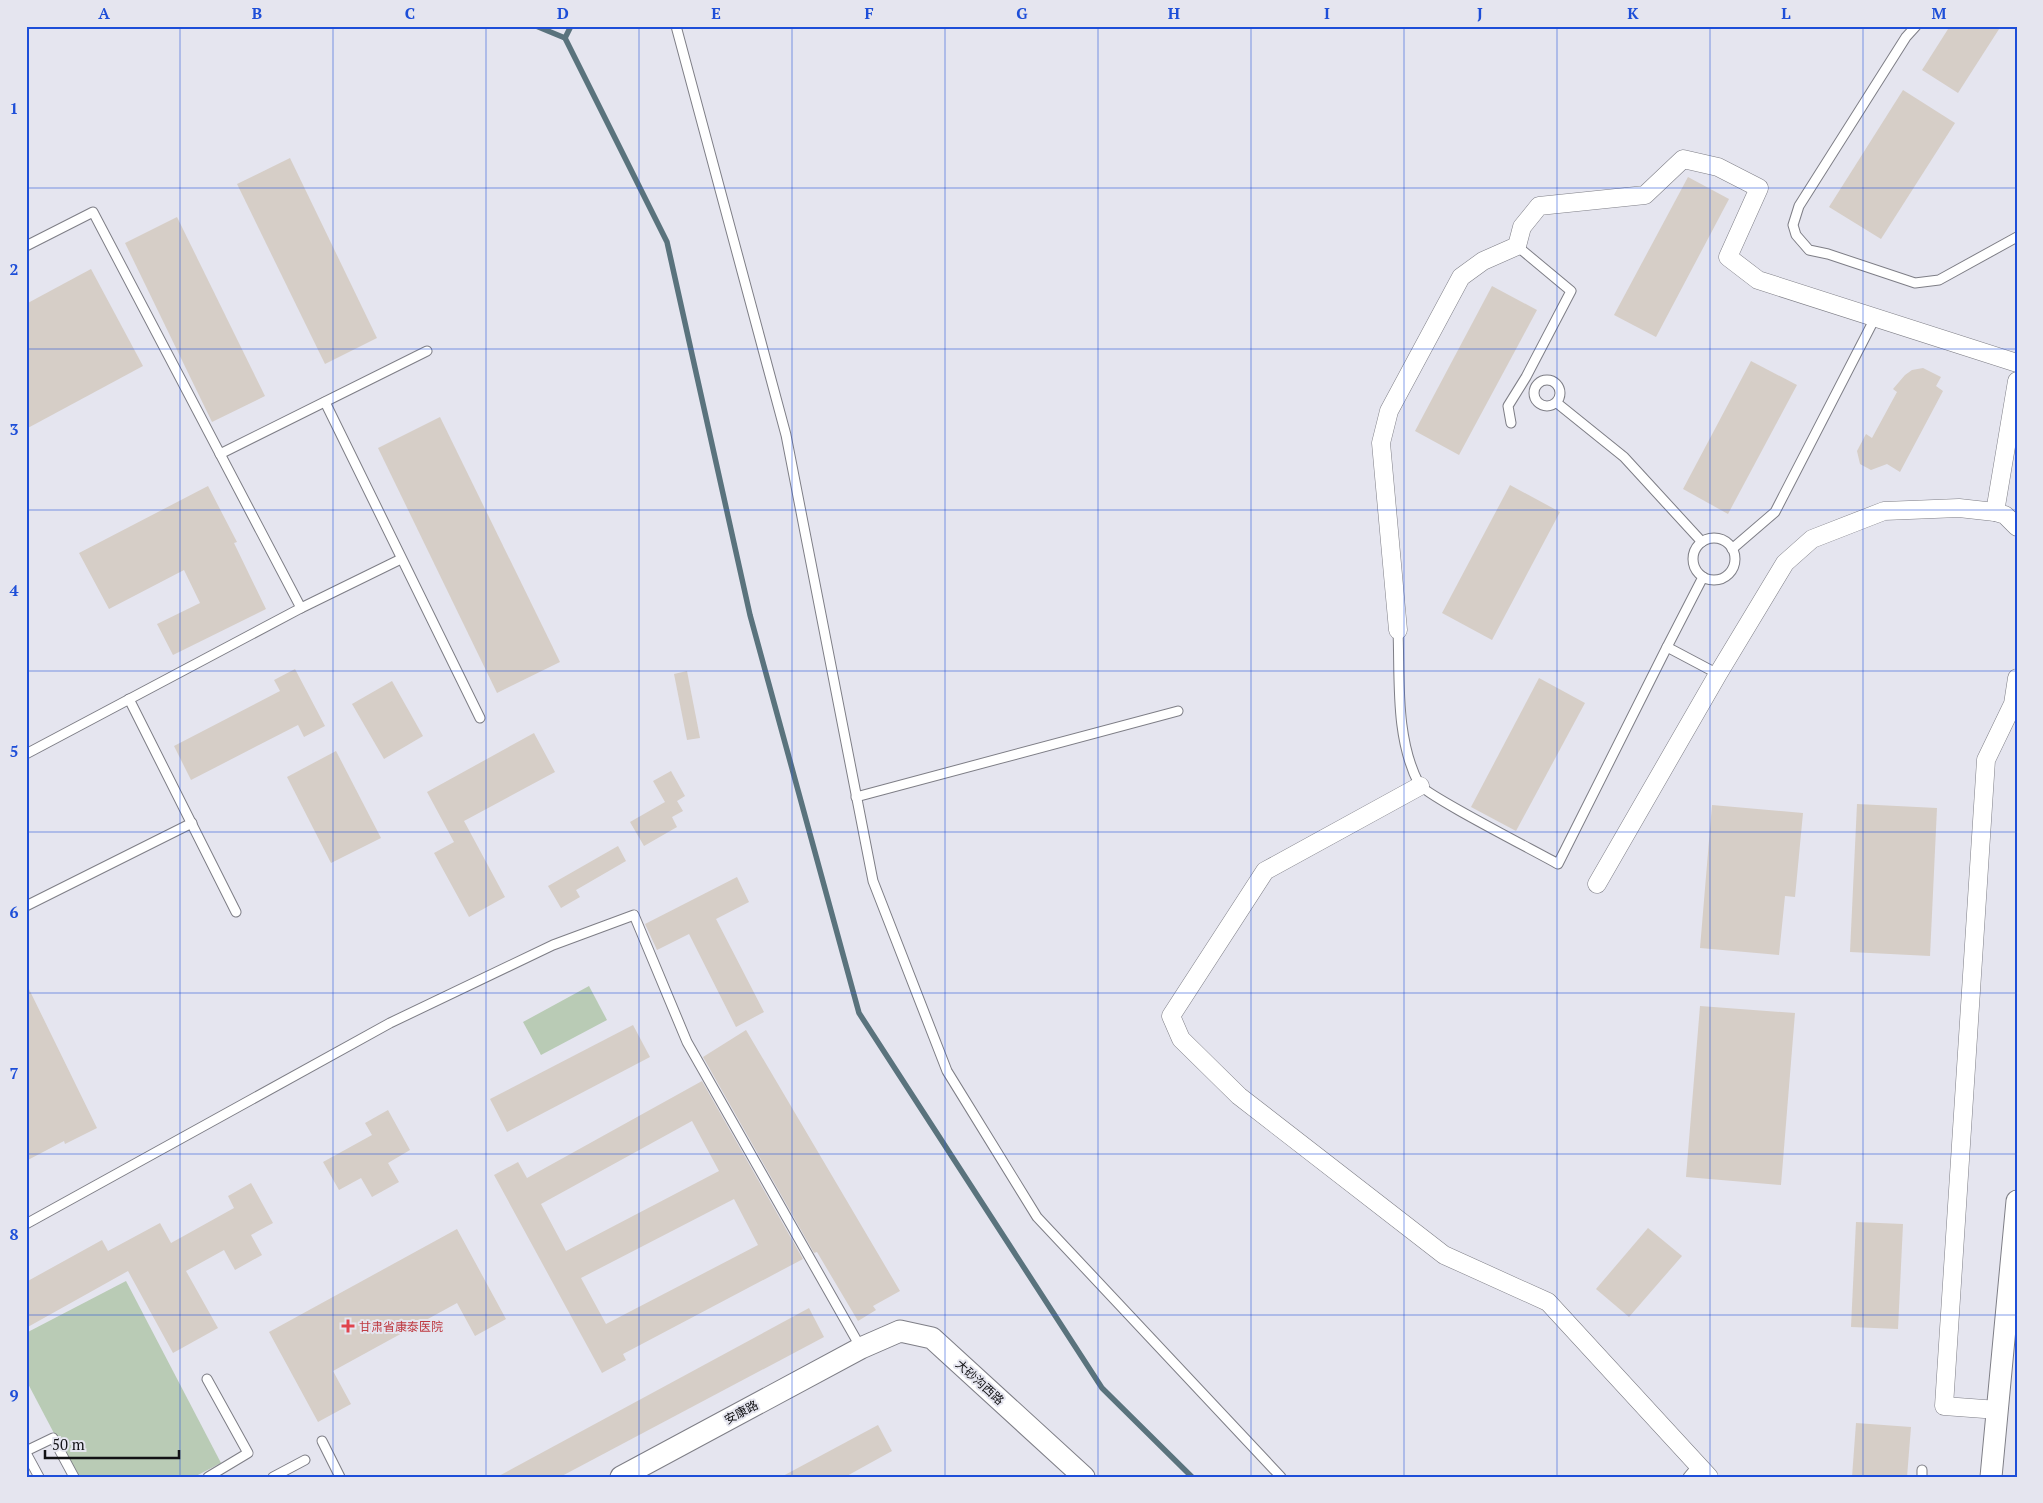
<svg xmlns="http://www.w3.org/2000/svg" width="2043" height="1503" viewBox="0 0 2043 1503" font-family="'PT Serif','Noto Sans SC',serif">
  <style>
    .green { fill: #b9cbb5 }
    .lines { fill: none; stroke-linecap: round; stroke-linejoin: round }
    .stream { stroke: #5a737d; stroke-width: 5.5 }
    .building { fill: #d6cec7; fill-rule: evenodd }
    .service-casing { stroke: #7e7e86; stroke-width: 11 }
    .minor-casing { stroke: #7e7e86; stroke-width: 19 }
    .tertiary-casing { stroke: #7e7e86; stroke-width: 23 }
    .service { stroke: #fff; stroke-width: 9 }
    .minor { stroke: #fff; stroke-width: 18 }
    .tertiary { stroke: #fff; stroke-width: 21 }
    .grid { fill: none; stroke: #1d4ed8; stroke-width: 1; stroke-opacity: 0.55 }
    .health-dot { fill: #e0444e; stroke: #e5e5ef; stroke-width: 2 }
    .labels { text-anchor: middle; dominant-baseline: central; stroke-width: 4; stroke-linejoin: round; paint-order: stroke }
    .health-label { font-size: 12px; fill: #be3a42; stroke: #e5e5ef; text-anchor: start }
    .street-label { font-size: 12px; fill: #121215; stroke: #e5e5ef }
    .neatline { fill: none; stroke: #1d4ed8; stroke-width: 2 }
    .grid-label { font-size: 16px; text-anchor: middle; font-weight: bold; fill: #1d4ed8 }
  </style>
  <rect width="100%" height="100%" fill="#e5e5ef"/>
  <g class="green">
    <path d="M589,986L607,1020L541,1055L523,1022Z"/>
    <path d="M126,1281L221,1463L194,1477H77L26,1380V1333Z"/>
  </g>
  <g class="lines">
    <g class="stream">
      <path d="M536,26L565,38L667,242L750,615L859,1013L1102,1388L1192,1477"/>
      <path d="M565,38L571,26"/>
    </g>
  </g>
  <g class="building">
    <path d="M1950,26H2001L1958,93L1922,70Z"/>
    <path d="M1903,90L1955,123L1881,239L1829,207Z"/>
    <path d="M290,158L377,338L325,364L237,184Z"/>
    <path d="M1688,177L1729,199L1656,337L1614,315Z"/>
    <path d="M177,217L265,396L212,422L125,243Z"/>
    <path d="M91,269L143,366L26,429V304Z"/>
    <path d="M1492,286L1537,310L1459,455L1415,431Z"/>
    <path d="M1751,361L1797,385L1728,514L1683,489Z"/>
    <path d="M1923,368L1941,377L1936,386L1943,391L1900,472L1887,464L1871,470L1860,464L1857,451L1866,434L1872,438L1897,392L1893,389L1905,375L1912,370Z"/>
    <path d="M440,417L560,662L497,693L378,448Z"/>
    <path d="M1510,485L1560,512L1492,640L1442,613Z"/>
    <path d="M208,486L237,542L234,543L266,609L173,655L157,624L200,603L184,570L109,609L79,553Z"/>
    <path d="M295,669L325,726L304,737L298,725L191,780L174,746L280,691L274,680Z"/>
    <path d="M687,671L700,738L687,740L674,674Z"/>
    <path d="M1539,678L1585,703L1516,831L1471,807Z"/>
    <path d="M392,681L423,736L384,759L352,704Z"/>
    <path d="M534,733L555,772L464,821L505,897L469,917L434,853L454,842L427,792Z"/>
    <path d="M336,751L381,838L331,863L287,777Z"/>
    <path d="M671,771L685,796L677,801L683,811L672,817L677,827L644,846L630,822L665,802L653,781Z"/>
    <path d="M1857,804L1937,808L1930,956L1850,952Z"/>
    <path d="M1712,805L1803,813L1795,897L1785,896L1779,955L1700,948Z"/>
    <path d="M618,846L626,861L576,890L580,897L561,908L548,886Z"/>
    <path d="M737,877L749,902L716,919L764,1012L736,1027L689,934L657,950L645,924Z"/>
    <path d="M26,983L97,1128L65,1144L64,1141L26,1161Z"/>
    <path d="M1700,1006L1795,1013L1781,1185L1686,1177Z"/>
    <path d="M633,1025L650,1057L507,1132L490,1099Z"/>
    <path d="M746,1030L900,1291L873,1306L876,1310L858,1321L817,1252L814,1253L703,1057Z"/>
    <path d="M702,1081L803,1259L623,1354L626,1360L602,1373L494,1175L518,1162L527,1178ZM692,1121L719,1171L566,1251L541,1204ZM734,1199L758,1245L606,1324L581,1278Z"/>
    <path d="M388,1110L410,1150L388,1163L399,1182L372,1197L361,1178L339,1190L323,1162L372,1135L365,1123Z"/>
    <path d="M251,1183L273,1223L251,1235L262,1255L235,1270L224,1250L186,1271L218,1328L173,1353L128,1271L26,1328V1282L102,1240L108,1251L160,1223L171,1243L234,1208L228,1196Z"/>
    <path d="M1856,1222L1903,1224L1898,1329L1851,1327Z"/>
    <path d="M1648,1228L1682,1256L1629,1317L1596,1289Z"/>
    <path d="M457,1229L506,1319L475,1336L457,1303L333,1371L351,1404L318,1422L269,1332Z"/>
    <path d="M809,1308L824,1337L560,1477H497Z"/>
    <path d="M1856,1423L1911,1427L1907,1477H1852Z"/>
    <path d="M878,1425L892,1451L845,1477H781Z"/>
  </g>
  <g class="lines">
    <defs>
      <g id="service">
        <path d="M676,26L786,435L873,881L947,1071L1037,1217L1281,1477"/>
        <path d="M1916,26L1906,37L1799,206L1793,225L1796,235L1809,250L1828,254L1915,283L1939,280L2017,237"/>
        <path d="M26,246L93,212L301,608L26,754"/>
        <circle cx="1547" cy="393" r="13"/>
        <path d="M325,402L480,718"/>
        <path d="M1557,403L1624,457L1702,542"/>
        <path d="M1511,423L1508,406L1526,377L1571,291L1517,246"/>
        <path d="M220,454L427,351"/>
        <circle cx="1714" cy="559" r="21"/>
        <path d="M1732,549L1775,512L1875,318"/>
        <path d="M301,608L401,559"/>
        <path d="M1398,630C1400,680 1395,738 1419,784C1425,795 1539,853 1558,864L1667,647L1718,674"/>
        <path d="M1667,647L1703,577"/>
        <path d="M129,699L236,912"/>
        <path d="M856,797L1178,711"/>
        <path d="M26,906L192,823"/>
        <path d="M26,1224L390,1023L553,945L634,915L687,1042L861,1348"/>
        <path d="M207,1379L248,1453L208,1477"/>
        <path d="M322,1441L340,1477"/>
        <path d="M26,1451L53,1438L74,1477"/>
        <path d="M26,1453L39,1477"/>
        <path d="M273,1477L305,1460"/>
        <path d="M1688,1477L1698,1465"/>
        <path d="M1922,1477V1470"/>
      </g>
      <g id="minor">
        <path d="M1995,512L2017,381"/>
        <path d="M1398,630L1381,443L1389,411L1461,277L1483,261L1517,246L1522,227L1539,206L1645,195L1683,159L1718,167L1759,188L1728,257L1758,280L2017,363"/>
        <path d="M1420,786L1265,871L1171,1016L1181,1039L1239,1096L1444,1255L1548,1302L1709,1477"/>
        <path d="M1597,884L1718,674L1785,563L1812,539L1884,511L1959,508L1995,512L2005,515L2017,527"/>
        <path d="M1998,1410L1944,1406L1986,760L2013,704L2017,678"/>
      </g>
      <g id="tertiary">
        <path d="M621,1477L861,1348L900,1331L932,1338L1084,1477"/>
        <path d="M1991,1477L2017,1201"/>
      </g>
    </defs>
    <use href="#service" class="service-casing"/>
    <use href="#minor" class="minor-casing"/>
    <use href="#tertiary" class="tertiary-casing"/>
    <use href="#service" class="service"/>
    <use href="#minor" class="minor"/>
    <use href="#tertiary" class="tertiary"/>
  </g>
  <path class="grid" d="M180,26V1477M333,26V1477M486,26V1477M639,26V1477M792,26V1477M945,26V1477M1098,26V1477M1251,26V1477M1404,26V1477M1557,26V1477M1710,26V1477M1863,26V1477M26,188H2017M26,349H2017M26,510H2017M26,671H2017M26,832H2017M26,993H2017M26,1154H2017M26,1315H2017"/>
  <path class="health-dot" d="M345.5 1318.5h5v5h5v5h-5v5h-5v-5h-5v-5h5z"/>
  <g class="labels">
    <g class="health-label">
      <text x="359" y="1326">甘肃省康泰医院</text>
    </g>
    <g class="street-label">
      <text transform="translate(980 1382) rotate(42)">大砂沟西路</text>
      <text transform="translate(741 1412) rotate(-28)">安康路</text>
    </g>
  </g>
  <rect width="2043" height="1503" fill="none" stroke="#e5e5ef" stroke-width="55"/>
  <path d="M45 1450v8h134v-8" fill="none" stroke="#121215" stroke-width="2.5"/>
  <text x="52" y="1450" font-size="15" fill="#121215" stroke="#e5e5ef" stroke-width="4" paint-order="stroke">50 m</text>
  <rect x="28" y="28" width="1988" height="1448" class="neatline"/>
  <g class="grid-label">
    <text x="104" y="19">A</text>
    <text x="257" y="19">B</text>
    <text x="410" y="19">C</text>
    <text x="563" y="19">D</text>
    <text x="716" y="19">E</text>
    <text x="869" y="19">F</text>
    <text x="1022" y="19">G</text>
    <text x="1174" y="19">H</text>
    <text x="1327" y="19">I</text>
    <text x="1480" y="19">J</text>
    <text x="1633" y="19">K</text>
    <text x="1786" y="19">L</text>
    <text x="1939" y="19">M</text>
    <text x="14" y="114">1</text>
    <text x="14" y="275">2</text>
    <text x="14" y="435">3</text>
    <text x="14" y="596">4</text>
    <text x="14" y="757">5</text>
    <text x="14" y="918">6</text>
    <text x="14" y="1079">7</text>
    <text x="14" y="1240">8</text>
    <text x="14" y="1401">9</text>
  </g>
</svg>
